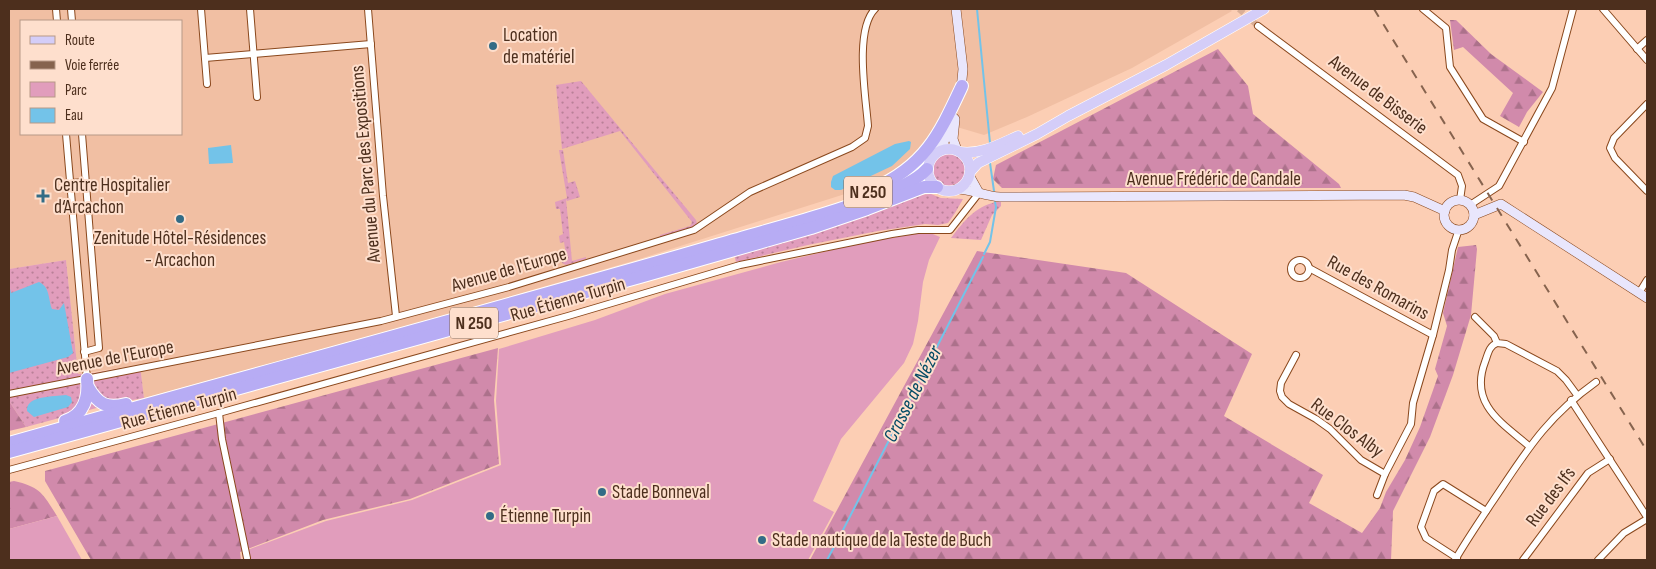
<svg xmlns="http://www.w3.org/2000/svg" width="1656" height="569" viewBox="0 0 1656 569" font-family="'Sofia Sans Condensed',sans-serif">
  <style>
    .built { fill: #f1bfa3; fill-rule: evenodd }
    .grass { fill: url(#grass-dots) }
    .forest { fill: url(#forest-firs) }
    .green { fill: #e19dbc }
    .water { fill: #73c3e9 }
    .lines { fill: none; stroke-linecap: round; stroke-linejoin: round }
    .stream { stroke: #73c3e9; stroke-width: 2 }
    .street-tunnel { stroke: #d9ae96; stroke-width: 6; stroke-dasharray: 6 3; stroke-linecap: butt }
    .street-casing { stroke: #8a481d; stroke-width: 8 }
    .secondary-casing { stroke: #8a481d; stroke-width: 10 }
    .primary-casing { stroke: #fff; stroke-width: 11 }
    .highway-casing { stroke: #fff; stroke-width: 14 }
    .street { stroke: #fff; stroke-width: 6 }
    .secondary { stroke: #e9e6fc; stroke-width: 9 }
    .primary { stroke: #d4cdf8; stroke-width: 10 }
    .highway { stroke: #b7acf4; stroke-width: 12 }
    .rail { stroke: #86634e; stroke-width: 2; stroke-dasharray: 9 9; stroke-linecap: butt }
    .poi-dot { fill: #336c86; stroke: #fedfcd; stroke-width: 2 }
    .labels { text-anchor: middle; dominant-baseline: central; stroke-width: 4; stroke-linejoin: round; paint-order: stroke }
    .shield { fill: #fedfcd; stroke: #826452; stroke-width: 1 }
    .shield-label { font-size: 18px; font-weight: bold; fill: #4d2f1d }
    .poi-label { font-size: 19px; fill: #4d2f1d; stroke: #fedfcd; text-anchor: start }
    .street-label { font-size: 19px; fill: #4d2f1d; stroke: #fedfcd }
    .water-label { font-size: 20px; font-style: italic; fill: #044b65; stroke: #fedfcd }
  </style>
  <defs>
    <pattern id="grass-dots" width="8" height="8" patternUnits="userSpaceOnUse" patternTransform="scale(1.25)"><rect width="8" height="8" fill="#e19dbc"/><path d="M2 2h.1M6 6h.1" fill="none" stroke="#b98098" stroke-width="1.8" stroke-linecap="round"/></pattern>
    <pattern id="forest-firs" width="22" height="20" patternUnits="userSpaceOnUse" patternTransform="scale(1.25)"><rect width="22" height="20" fill="#d18aab"/><path d="M5 1l3.5 6h-7zM16 11l3.5 6h-7z" fill="#ac718b"/></pattern>
  </defs>
  <rect width="100%" height="100%" fill="#fcceb4"/>
  <path class="built" d="M9,9H1230L1232,11L1132,68L1027,117L984,135L957,127L921,148L897,169L845,194L633,261L411,325L144,398L140,365L78,374L66,260L9,269ZM21,21H181V134H21Z"/>
  <g class="grass">
    <path d="M581,81L696,220L697,224L696,227L660,237V235L690,226L692,222L620,131L562,149L556,85Z"/>
    <path d="M559,150H563L568,183L575,181L580,197L567,201L566,199L572,261L586,257V259L566,265L562,263L561,258L566,255L564,242L560,243L559,236L563,234L560,209H556L555,202L567,198Z"/>
    <circle cx="949" cy="170" r="17"/>
    <path d="M931,194L941,198L963,199L955,213L948,223L938,225L925,224L878,231L808,245L736,262L734,254L914,195Z"/>
    <path d="M1001,201V206L992,215L981,240L951,238C966,219 976,205 1001,201Z"/>
    <path d="M66,260L78,374L94,373L140,365L144,398L115,403L26,427L9,401V269Z"/>
  </g>
  <g class="forest">
    <path d="M1450,20H1456L1491,54L1543,92L1527,112L1519,127L1500,116L1513,93L1463,47L1454,50Z"/>
    <path d="M1218,49L1248,86L1253,114L1339,184L1341,188H1002L993,179L996,165Z"/>
    <path d="M1476,245L1477,249L1471,315L1453,375L1430,437L1393,511L1391,560H810L977,251L1126,273L1252,354L1224,416L1323,475L1309,503L1362,533L1380,508L1386,492L1405,460L1420,427L1438,376L1435,369L1447,326L1443,313L1458,247Z"/>
    <path d="M498,348L494,400L499,464L410,499L323,520L240,552L241,560H91L45,481V471Z"/>
    <path d="M9,401L26,427L9,431Z"/>
    <path d="M14,481C41,487 43,494 57,516L9,529V482Z"/>
  </g>
  <g class="green">
    <path d="M928,232L940,237L929,260L923,282L918,321L913,344L904,363L841,439L813,501L834,512L808,560H243L242,552L326,521L412,500L501,465L496,401L499,349L595,320L665,294L781,262L866,242Z"/>
    <path d="M57,516L82,560H9V529Z"/>
  </g>
  <g class="water">
    <path d="M909,141L911,142L910,149L892,166L841,190H835L831,187V182L833,176L895,144Z"/>
    <path d="M231,145L233,163L209,164L208,148Z"/>
    <path d="M39,282C50,287 48,298 52,309L59,310L64,303L73,353L68,357L9,373V284L11,293Z"/>
    <path d="M66,395L71,397L72,402L68,407L34,417L27,411C26,395 54,397 66,395Z"/>
  </g>
  <g class="lines">
    <g class="stream">
      <path d="M977,9L990,143"/>
      <path d="M990,163L994,191"/>
      <path d="M984,254L990,242L996,207L995,202"/>
      <path d="M843,530L983,257"/>
      <path d="M827,560L841,534"/>
    </g>
    <path class="street-tunnel" d="M1239,9L1258,26"/>
    <defs>
      <g id="street">
        <path d="M56,9L57,21"/>
        <path d="M71,9L72,21"/>
        <path d="M201,9L207,84"/>
        <path d="M250,9L257,97"/>
        <path d="M368,9L383,196L396,316"/>
        <path d="M1423,9L1446,28L1450,67L1483,119L1524,142"/>
        <path d="M1603,9L1647,60"/>
        <path d="M1258,26L1458,175L1462,186L1460,200"/>
        <path d="M1637,49L1647,40"/>
        <path d="M205,58L371,44"/>
        <path d="M1647,104L1614,138L1610,148L1615,158L1647,191"/>
        <path d="M66,134L87,379"/>
        <path d="M82,134L99,348L84,352"/>
        <path d="M71,183L86,182"/>
        <path d="M1470,205L1499,186L1552,88L1573,9"/>
        <circle cx="1300" cy="269" r="9"/>
        <path d="M1309,268L1433,335"/>
        <path d="M1639,293L1647,280"/>
        <path d="M1475,317L1494,336L1497,343L1506,344L1557,371L1566,380L1577,395"/>
        <path d="M1497,343C1489,346 1488,354 1485,362C1469,404 1502,423 1529,446"/>
        <path d="M1296,355L1281,383L1280,391L1282,397L1289,404L1316,419L1330,429L1361,460L1385,474"/>
        <path d="M9,394L381,321L509,287L694,230L750,192L852,147L865,138L868,126C866,98 854,30 875,9"/>
        <path d="M1571,400L1647,517"/>
        <path d="M219,413L222,439L247,558"/>
        <path d="M9,470L219,413L568,316L740,265L892,234L918,230H950L979,193"/>
        <path d="M1377,495L1385,474L1411,424L1413,403L1433,335L1449,270L1452,250L1459,229"/>
        <path d="M1457,558L1426,538L1421,527L1434,491L1443,484L1486,511"/>
        <path d="M1455,560C1469,536 1485,513 1501,489C1530,445 1551,414 1596,382"/>
        <path d="M1523,560L1588,473L1610,459"/>
        <path d="M1598,560L1624,533L1647,519"/>
      </g>
      <g id="secondary">
        <path d="M956,9L963,69L961,90"/>
        <path d="M955,119L953,139L957,150"/>
        <path d="M937,152L944,142L953,117"/>
        <path d="M969,175L979,193"/>
        <path d="M956,189C972,189 984,196 1000,197L1404,195L1414,197L1445,211"/>
        <circle cx="1459" cy="215" r="15"/>
        <path d="M1474,215L1501,204L1647,298"/>
      </g>
      <g id="primary">
        <circle cx="949" cy="170" r="21"/>
        <path d="M960,152C981,155 1000,144 1018,136"/>
        <path d="M970,172L978,163L1037,134L1068,116L1166,65L1264,9"/>
      </g>
      <g id="highway">
        <path d="M873,189C925,166 939,135 962,86"/>
        <path d="M88,387C98,404 106,409 126,404"/>
        <path d="M65,421C84,415 89,397 87,379"/>
        <path d="M9,443C246,376 483,313 720,244C774,228 828,215 881,194C897,188 915,182 927,169"/>
        <path d="M9,452L640,277L811,228L867,209L924,187H937"/>
      </g>
    </defs>
    <use href="#street" class="street-casing"/>
    <use href="#secondary" class="secondary-casing"/>
    <use href="#primary" class="primary-casing"/>
    <use href="#highway" class="highway-casing"/>
    <use href="#street" class="street"/>
    <use href="#secondary" class="secondary"/>
    <use href="#primary" class="primary"/>
    <use href="#highway" class="highway"/>
    <path class="rail" d="M1374,9L1647,451"/>
  </g>
  <g class="poi-dot">
    <circle cx="493" cy="46" r="5"/>
    <path d="M40.5 188.5h5v5h5v5h-5v5h-5v-5h-5v-5h5z"/>
    <circle cx="180" cy="219" r="5"/>
    <circle cx="602" cy="492" r="5"/>
    <circle cx="490" cy="516" r="5"/>
    <circle cx="762" cy="540" r="5"/>
  </g>
  <g class="labels">
    <g class="shield">
      <rect x="844" y="176.5" width="48" height="31" rx="4"/>
      <rect x="450" y="307.5" width="48" height="31" rx="4"/>
    </g>
    <g class="shield-label">
      <text x="868" y="192">N 250</text>
      <text x="474" y="323">N 250</text>
    </g>
    <g class="poi-label">
      <text x="503" y="35">Location<tspan x="503" dy="22">de matériel</tspan></text>
      <text x="54" y="185">Centre Hospitalier<tspan x="54" dy="22">d‘Arcachon</tspan></text>
      <text x="180" y="238" text-anchor="middle">Zenitude Hôtel-Résidences<tspan x="180" dy="22">- Arcachon</tspan></text>
      <text x="612" y="492">Stade Bonneval</text>
      <text x="500" y="516">Étienne Turpin</text>
      <text x="772" y="540">Stade nautique de la Teste de Buch</text>
    </g>
    <g class="street-label">
      <text transform="translate(1378 95) rotate(37)">Avenue de Bisserie</text>
      <text transform="translate(366 164) rotate(-95)">Avenue du Parc des Expositions</text>
      <text x="1214" y="179">Avenue Frédéric de Candale</text>
      <text transform="translate(509 270) rotate(-16)">Avenue de l'Europe</text>
      <text transform="translate(1378 288) rotate(29)">Rue des Romarins</text>
      <text transform="translate(568 300) rotate(-16)">Rue Étienne Turpin</text>
      <text transform="translate(115 358) rotate(-11)">Avenue de l'Europe</text>
      <text transform="translate(179 409) rotate(-15)">Rue Étienne Turpin</text>
      <text transform="translate(1347 428) rotate(37)">Rue Clos Alby</text>
      <text transform="translate(1551 497) rotate(-53)">Rue des Ifs</text>
    </g>
    <g class="water-label">
      <text transform="translate(913 394) rotate(-63)">Crasse de Nézer</text>
    </g>
  </g>
  <rect width="1656" height="569" fill="none" stroke="#4d2f1d" stroke-width="20"/>
  <rect x="20" y="20" width="162" height="115" fill="#fedfcd" stroke="#b79987"/>
  <rect x="30" y="36" width="25" height="8" fill="#d4cdf8" stroke="#b79987"/>
  <text x="65" y="45" font-size="15" fill="#4d2f1d">Route</text>
  <rect x="30" y="61" width="25" height="8" fill="#86634e" stroke="#b79987"/>
  <text x="65" y="70" font-size="15" fill="#4d2f1d">Voie ferrée</text>
  <rect x="30" y="82" width="25" height="15" fill="#e19dbc" stroke="#b79987"/>
  <text x="65" y="95" font-size="15" fill="#4d2f1d">Parc</text>
  <rect x="30" y="108" width="25" height="15" fill="#73c3e9" stroke="#b79987"/>
  <text x="65" y="120" font-size="15" fill="#4d2f1d">Eau</text>
</svg>
